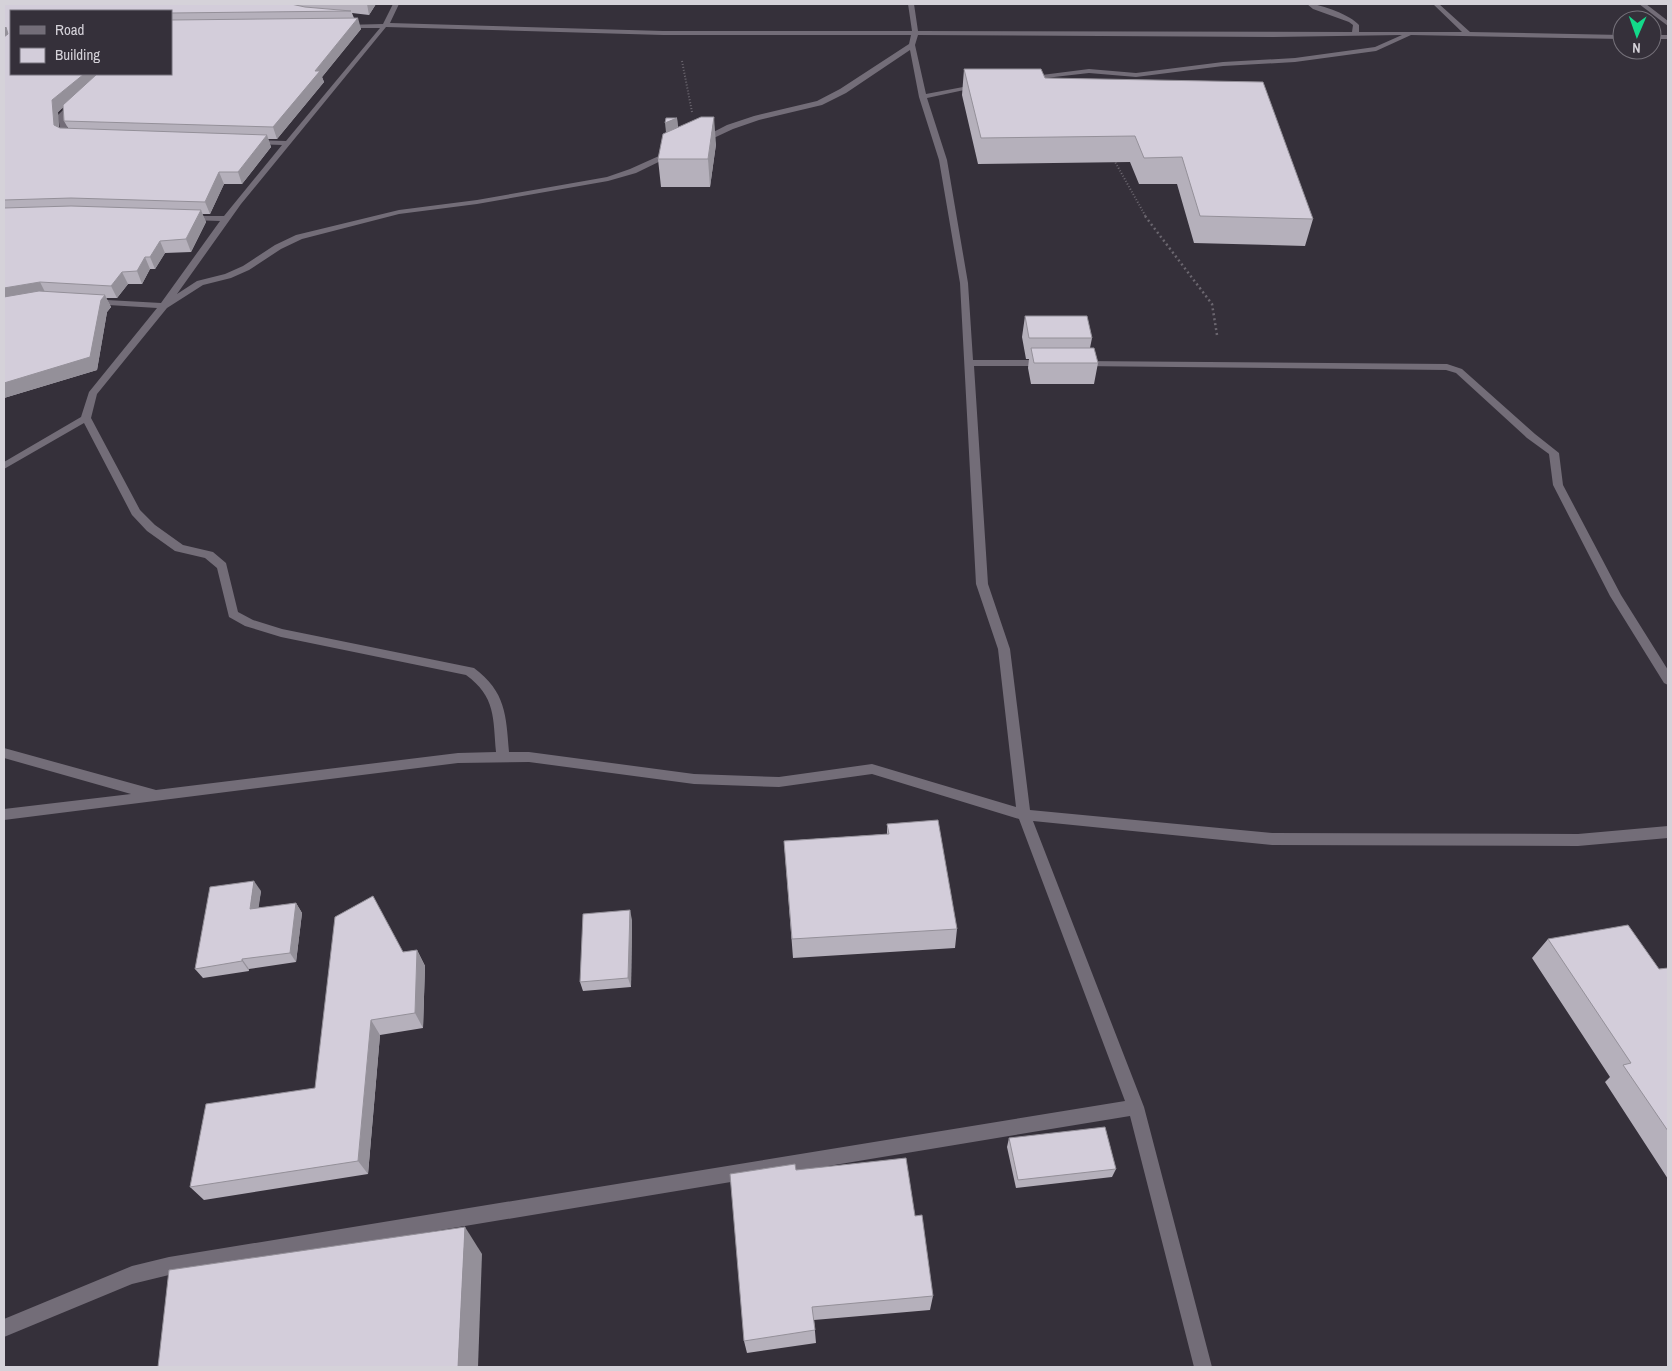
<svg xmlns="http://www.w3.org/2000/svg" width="1672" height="1371" viewBox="0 0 1672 1371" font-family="'Archivo Narrow',sans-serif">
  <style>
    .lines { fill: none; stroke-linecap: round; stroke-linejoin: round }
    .path-far1 { stroke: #6b666f; stroke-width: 2; stroke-dasharray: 1 2; stroke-linecap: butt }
    .path { stroke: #6b666f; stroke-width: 2.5; stroke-dasharray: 2 3; stroke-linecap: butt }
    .street { fill: #736d78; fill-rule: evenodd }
    .wall { fill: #b5b0bb; fill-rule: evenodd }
    .shaded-wall { fill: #949099 }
    .building { fill: #d3cdda; stroke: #949099 }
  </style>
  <rect width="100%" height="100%" fill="#35303a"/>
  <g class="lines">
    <g class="path-far1">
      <path d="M682,61L692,112"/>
      <path d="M1114,160L1146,217"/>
    </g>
    <path class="path" d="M1145,216L1212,304L1217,335"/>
    <g class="street">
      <path d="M393,4H399L390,23L663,31H912L908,4H914L918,31L1352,32L1353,25L1349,22L1313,9L1307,4C1319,3 1351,15 1359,25V32H1462L1433,4H1439L1470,32L1622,35V39L1411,35L1376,51L1295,62L1223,66L1136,77L1089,73L1028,80L1026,79V77L1089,69L1136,73L1223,62L1295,58L1375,47L1402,35L1274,37L918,35L915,45L926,94L979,84L983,86L927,98L947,160L968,283L973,360H1044L1049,363L1044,366H974L988,584L1010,649L1030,810L1272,833L1578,834L1668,826V838L1578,846L1272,845L1033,821L1144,1107L1212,1367H1194L1130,1116L169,1275L132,1284L4,1337V1319L132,1266L169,1257L1125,1101L1019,819L872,774L779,787L694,784L529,762L458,763L4,820V809L131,794L4,758V748L156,790L458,753L496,752C493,718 496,697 466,675L281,637L245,626L229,617L217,568L205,558L175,551L147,531L132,515L84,423L4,469V462L81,417L89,392L157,308L92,304L89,303V299L161,303L220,221L188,220L184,218L185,216H224L282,145L253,144L249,142L250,140L286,141L380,28H345L342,26L343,25L383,24ZM386,27L663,35H911L909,44L840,89L817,101L754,116L727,125L696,141L703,143L733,129L759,120L822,105L846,93L910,50L919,97L939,160L960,283L976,584L998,649L1016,807L872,764L779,777L694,774L529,752H509C506,715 506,692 474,668L282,629L253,620L238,612L226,563L213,552L183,545L155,525L140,510L91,418L97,394L167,308L203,285L231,278L249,270L281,249L302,239L399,214L477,204L608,181L636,173L677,153L670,151L630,169L607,177L477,200L399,210L296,235L275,245L243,266L225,274L197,281L177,294L241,204Z"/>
      <path d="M1639,4H1646L1668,21V26Z"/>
      <rect x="1652" y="35" width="16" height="4"/>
      <path d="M72,101L79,103L66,115L68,134L77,136C73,139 65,139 61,136L58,115Z"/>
      <path d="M1081,361L1447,364L1462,369L1535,434L1559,453L1563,485L1621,595L1668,670V685L1664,683L1610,596L1553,485L1549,454L1527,438L1456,373L1446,370L1078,366V362Z"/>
    </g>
  </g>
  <g class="wall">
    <path d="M4,4H376L369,15L352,13L354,18L361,29L322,77L324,82L277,139H268L271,147L242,184H224L210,214H202L206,222L191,252L165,253L155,269H150L142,284H128L117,298H106L111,307L107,312L97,370L4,398ZM171,11V74H11ZM63,107L64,121L68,128H59L58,112Z"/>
    <path d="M964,69L1045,78L1313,219L1305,246L1194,243L1177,184H1139L1130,162L978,164L962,95Z"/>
    <path d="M677,118L678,128L716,144L710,187H661L658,159L666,133Z"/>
    <path d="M1025,316L1092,338L1090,348L1098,363L1094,384H1031L1028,368L1029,359H1026L1022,337Z"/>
    <path d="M887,824L957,929L955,948L793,958L784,841L887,834Z"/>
    <path d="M261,891L258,908L296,903L302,913L296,962L249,969V971L203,978L195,969Z"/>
    <path d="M632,920L631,987L583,991L580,982Z"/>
    <path d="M1548,939L1659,969L1668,968V1179L1605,1082L1610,1077L1532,958Z"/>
    <path d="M417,950L425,966L423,1028L380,1035L368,1174L204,1200L190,1187L315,1088L403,952Z"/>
    <path d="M1009,1138L1116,1169L1112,1177L1016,1188L1007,1147Z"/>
    <path d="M796,1170L915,1216L933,1296L930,1310L814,1320L816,1343L747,1353L744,1341Z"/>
  </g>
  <g class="shaded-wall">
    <path d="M367,4H376L369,15Z"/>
    <path d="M358,18L361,29L322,77L324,82L277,139L273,127L315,71Z"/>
    <path d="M6,27L11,38L4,42V29Z"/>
    <path d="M84,74H101L58,112L59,136L54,125L52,100Z"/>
    <path d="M714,117L716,144L710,187L708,159Z"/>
    <path d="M677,118L679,145L668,150L665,123Z"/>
    <path d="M267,135L271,147L242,184L238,172Z"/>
    <path d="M219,172L224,184L210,214L205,202Z"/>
    <path d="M201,210L206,222L191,252L186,239Z"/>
    <path d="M160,241L165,253L155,269L150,257Z"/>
    <path d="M145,257L150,269L142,284L137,271Z"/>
    <path d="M122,272L128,284L117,298L111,286Z"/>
    <path d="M40,282L46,294L4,302V288Z"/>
    <path d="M105,295L111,307L107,312L97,370L4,398V383L101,300Z"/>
    <path d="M254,881L261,891L257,919L250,909Z"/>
    <path d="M296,903L302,913L296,962L290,953Z"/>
    <path d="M630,910L632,920L631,987L628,978Z"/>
    <path d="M417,950L425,966L423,1028L415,1013Z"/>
    <path d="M242,959L249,969V971L242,961Z"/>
    <path d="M371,1020L380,1035L368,1174L358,1161Z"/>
    <path d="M465,1227L482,1254L478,1367H458Z"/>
  </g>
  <g class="building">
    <path d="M4,4H291L305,7L351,11L171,13V11H11V74H84L52,100L54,125L60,128L267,135L238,172H219L205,202L71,198L4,200V37L8,34L6,27L4,29Z"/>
    <path d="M358,18L315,71H320L273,127L64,121L63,105L97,74H171V20Z"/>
    <path d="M964,69H1041L1045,78L1263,82L1313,219L1200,216L1182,157L1144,158L1135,136L981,138Z"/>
    <path d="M701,117H714L708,159H658L663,134Z"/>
    <path d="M666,118H677L665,123Z"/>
    <path d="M71,206L201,210L186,239L160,241L150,257H145L137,271L122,272L111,286L40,282L4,288V208Z"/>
    <path d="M39,291L105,295L101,300L90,357L4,383V297Z"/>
    <path d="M1025,316H1087L1092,338H1029Z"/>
    <path d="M1031,348H1094L1098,363H1034Z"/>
    <path d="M938,820L957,929L792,939L784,841L889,834L887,824Z"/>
    <path d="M254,881L250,909L296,903L290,953L242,959V961L195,969L210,887Z"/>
    <path d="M373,896L403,952L417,950L415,1013L371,1020L358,1161L190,1187L206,1104L315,1088L335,917Z"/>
    <path d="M630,910L628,978L580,982L583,914Z"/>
    <path d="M1628,925L1659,969L1668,968V1131L1623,1065L1631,1063L1548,939Z"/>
    <path d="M1105,1127L1116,1169L1018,1180L1009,1138Z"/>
    <path d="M906,1158L915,1216L922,1215L933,1296L812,1307L815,1330L744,1341L730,1174L795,1164L796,1170Z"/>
    <path d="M465,1227L458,1367H158L169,1270Z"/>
  </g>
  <rect width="1672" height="1371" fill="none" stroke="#d5d2d9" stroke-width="10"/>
  <rect x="10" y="10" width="162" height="65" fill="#35303a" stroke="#75717a"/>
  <rect x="20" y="26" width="25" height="8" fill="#736d78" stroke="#75717a"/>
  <text x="55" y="35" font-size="15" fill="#d5d2d9">Road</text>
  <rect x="20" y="48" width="25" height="15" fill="#d3cdda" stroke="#75717a"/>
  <text x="55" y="60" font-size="15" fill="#d5d2d9">Building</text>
  <g transform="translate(1637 35) rotate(182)"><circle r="24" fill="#35303a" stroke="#75717a"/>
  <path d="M0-4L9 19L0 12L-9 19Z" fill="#13d98a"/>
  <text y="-8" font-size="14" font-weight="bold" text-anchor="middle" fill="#d5d2d9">N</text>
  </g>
</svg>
